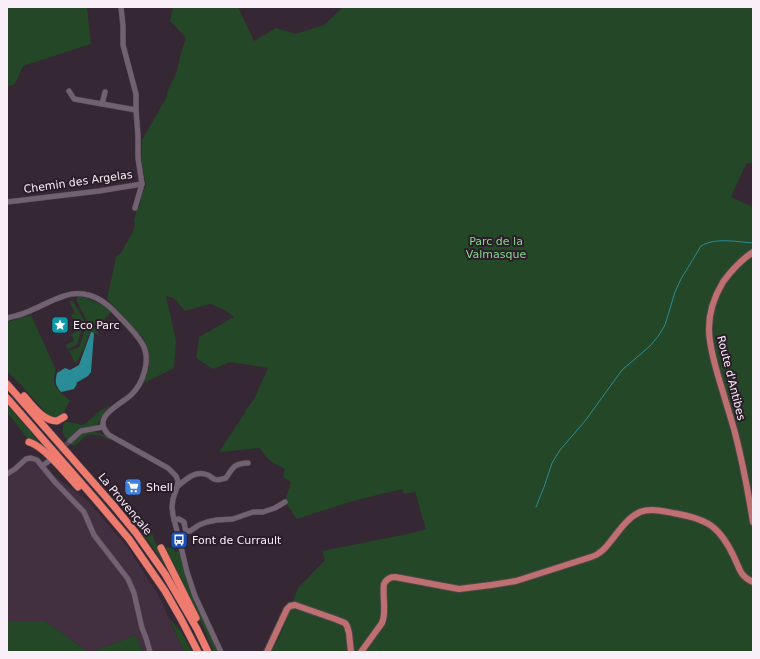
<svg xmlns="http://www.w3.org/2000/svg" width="760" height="659" viewBox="0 0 760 659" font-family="'DejaVu Sans',sans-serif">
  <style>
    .built { fill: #422f40 }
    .green { fill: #234727 }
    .water { fill: #2a8c96 }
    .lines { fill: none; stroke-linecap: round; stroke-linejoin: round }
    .stream { stroke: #2a8c96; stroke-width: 1 }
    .minor-tunnel { stroke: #524551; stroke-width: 5; stroke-dasharray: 5 2.5; stroke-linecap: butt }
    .minor-casing { stroke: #514650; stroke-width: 6 }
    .major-casing { stroke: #514650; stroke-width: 8 }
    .highway-casing { stroke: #514650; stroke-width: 8 }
    .minor { stroke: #726170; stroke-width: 5 }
    .major { stroke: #bd706f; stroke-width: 6 }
    .highway { stroke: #ef7a6e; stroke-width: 7 }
    .labels { text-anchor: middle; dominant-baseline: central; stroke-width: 4; stroke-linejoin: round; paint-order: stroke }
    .street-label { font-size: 11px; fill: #f9eff8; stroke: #2b1d29 }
    .park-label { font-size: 11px; fill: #80da8a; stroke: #2b1d29 }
    .poi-label { font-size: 11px; fill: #f9eff8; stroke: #2b1d29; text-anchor: start }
  </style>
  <rect width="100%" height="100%" fill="#352733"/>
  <path class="built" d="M30,455L38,458L49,472L87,500L128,548L159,596L184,652H143L135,635L92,652H88L45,621H8L7,618V472L24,458Z"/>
  <g class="green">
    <path d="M7,7H87L91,44L23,66L15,84L7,87Z"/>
    <path d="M173,7H238L254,41L276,28L296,34L324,25L343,7H753V162L746,164L731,197L753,207V652H271L279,638L298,588L325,560L322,551L412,533L426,529L415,492L404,494L402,489L353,501L297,519L285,502L291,482L283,477L285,469C273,463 267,460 260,448L219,452L246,411H245L254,399L268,368L230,362L213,369L196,358L199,337L234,317L225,310L210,304L185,311L174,298L166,296L176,340L174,368L144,383L149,367V355L144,339L107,299L116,257L121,253L133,231L135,226L134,220L137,209L140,206L141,195L146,186L141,158L142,140L166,98L168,90L176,74L181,53L186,38L170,21Z"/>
    <path d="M77,296L86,298L106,306L111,312L99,325L95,324L88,329L84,328L87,321L77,301Z"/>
    <path d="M69,301H73L84,320V323L77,345L68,349L66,346L67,344L74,341L71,334L75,332L71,325L75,323L71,315L75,313Z"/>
    <path d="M31,315L56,370C50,388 59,390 70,401C65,407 65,414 59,419L49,416L20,384L7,371V322Z"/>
    <path d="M97,326L98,334L90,332L83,351H82L77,362L75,363L69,351L79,347L85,330H89Z"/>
    <path d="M7,405L42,445L43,446L28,439L9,415L7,411Z"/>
    <path d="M109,406L110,407L106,409L97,425L93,427L78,430L69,439C87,431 92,429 110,438V440C101,436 91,431 83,438C80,442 78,444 73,446C65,440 59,431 65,422H69L82,425L85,424L101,410Z"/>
    <path d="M139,525H145L146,527L150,525L154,540L161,553L174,580L156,552L142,533L144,531Z"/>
    <path d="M173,547L175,552L180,551L219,652H214L202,624L164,548Z"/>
    <path d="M7,618L9,621H45L88,652L7,651Z"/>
    <path d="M169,618L181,631L192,652H184Z"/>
    <path d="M135,635L143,652H92Z"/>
  </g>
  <path class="water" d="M91,332L94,333L91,372L88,376L76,383L77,384L74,389L61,392C55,385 55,382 57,373L65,368L70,370L79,365Z"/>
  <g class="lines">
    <path class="stream" d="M536,507L544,487L552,463L560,450L585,421L622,370L650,346L659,335L665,325L675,292L681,279L701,246C716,237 737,242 753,243"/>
    <path class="minor-tunnel" d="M54,456L70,441"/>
    <defs>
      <g id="minor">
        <path d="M69,91L74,99L136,110"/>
        <path d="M102,104L105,92"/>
        <path d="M7,202L99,191L142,184L138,158V136L136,110V94L123,45V26L121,7"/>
        <path d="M135,208L142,184"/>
        <path d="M7,318C14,316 21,315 27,312C40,307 51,300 64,296C82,289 100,297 113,310C123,321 136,332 143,345C151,360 143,384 131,395C120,405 90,417 109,435L168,468L176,476L178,481L177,487L173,499L172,507L173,515L182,551L187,572L195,596L221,652"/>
        <path d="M70,441L81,431L103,427"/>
        <path d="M42,466L49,461"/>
        <path d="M7,474L15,469L26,459L31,458L37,460L55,482L84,512L94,535L128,579L134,593L142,628L146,638L150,652"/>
        <path d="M177,487C186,479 195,470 208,475C210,476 212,478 214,479C217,481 222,479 226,478C233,467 235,463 248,463"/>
        <path d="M174,520L179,519L184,522L185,528L186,531H190L199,525L207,522L217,520L233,519L253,512H263L275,508L285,502"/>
      </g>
      <g id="major">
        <path d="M753,252C741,260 731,271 723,282C702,317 708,342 719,379C724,396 729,412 734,429C742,459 748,491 753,522"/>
        <path d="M267,652L287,609L290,606L295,605L335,619L345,623L347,626L349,633L351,652"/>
        <path d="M361,652L382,623C387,611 382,597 384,584C386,580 389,577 395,577L459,589L491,585L516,581L591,557C594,556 597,555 599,553C604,550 607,546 610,542C619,531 627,518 640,512C650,508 663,511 673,513C708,519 720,526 735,559C740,570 741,577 753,582"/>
      </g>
      <g id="highway">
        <path d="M7,384L113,505L136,533L165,574L197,629L208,652"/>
        <path d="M24,396C32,405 43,421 57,421L64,417"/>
        <path d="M7,398L96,500L129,539L165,591L181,619L198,652"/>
        <path d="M29,442C45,447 66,474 78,487"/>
        <path d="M161,548L196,618"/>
      </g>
    </defs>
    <use href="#minor" class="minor-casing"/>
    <use href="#major" class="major-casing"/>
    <use href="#highway" class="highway-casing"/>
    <use href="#minor" class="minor"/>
    <use href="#major" class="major"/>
    <use href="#highway" class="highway"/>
  </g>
  <defs>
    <symbol id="sight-square" viewBox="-11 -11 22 22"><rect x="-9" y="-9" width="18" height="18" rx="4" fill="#0f9aa8" stroke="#2b1d29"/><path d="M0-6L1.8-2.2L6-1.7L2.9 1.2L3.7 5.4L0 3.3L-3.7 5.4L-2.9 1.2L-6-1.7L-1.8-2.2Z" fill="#fff"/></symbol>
    <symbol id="supermarket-square" viewBox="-11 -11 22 22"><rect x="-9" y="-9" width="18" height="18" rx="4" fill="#3f7fe0" stroke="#2b1d29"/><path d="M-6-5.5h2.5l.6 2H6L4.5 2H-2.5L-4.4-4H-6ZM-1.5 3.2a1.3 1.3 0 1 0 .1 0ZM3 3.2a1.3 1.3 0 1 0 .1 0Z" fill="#fff"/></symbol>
    <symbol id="bus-square" viewBox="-11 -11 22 22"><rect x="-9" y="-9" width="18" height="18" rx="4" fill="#1a4fb4" stroke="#2b1d29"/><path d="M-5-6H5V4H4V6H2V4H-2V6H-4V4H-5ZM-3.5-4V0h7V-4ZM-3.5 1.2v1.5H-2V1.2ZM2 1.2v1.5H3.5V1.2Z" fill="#fff"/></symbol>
  </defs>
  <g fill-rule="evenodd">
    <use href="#sight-square" x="50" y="315" width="20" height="20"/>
    <use href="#supermarket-square" x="123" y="477" width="20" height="20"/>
    <use href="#bus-square" x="169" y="530" width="20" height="20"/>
  </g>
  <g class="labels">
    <g class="street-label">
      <text transform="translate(78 182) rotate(-8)">Chemin des Argelas</text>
      <text transform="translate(731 378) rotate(76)">Route d'Antibes</text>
      <text transform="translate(125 504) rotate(50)">La Provençale</text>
    </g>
    <g class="park-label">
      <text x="496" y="241">Parc de la<tspan x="496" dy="13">Valmasque</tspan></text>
    </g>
    <g class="poi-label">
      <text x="73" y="325">Eco Parc</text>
      <text x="146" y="487">Shell</text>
      <text x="192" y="540">Font de Currault</text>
    </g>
  </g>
  <rect width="760" height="659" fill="none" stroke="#f9eff8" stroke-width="16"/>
</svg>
